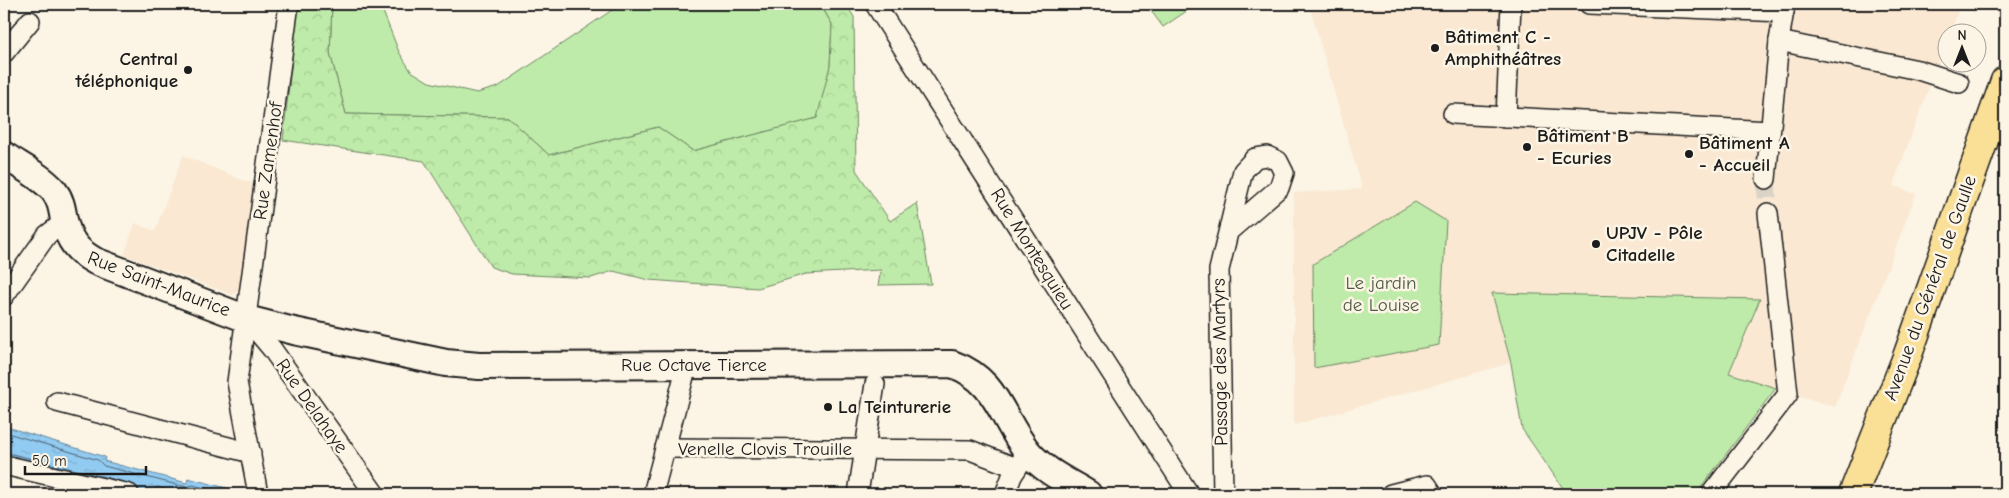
<svg xmlns="http://www.w3.org/2000/svg" width="2009" height="498" viewBox="0 0 2009 498" font-family="'Comic Neue',sans-serif">
  <style>
    .built { fill: #fae8d2 }
    .green { fill: #beeba9; stroke: #6d8462 }
    .forest { fill: url(#forest-crowns); stroke: #6d8462 }
    .water { fill: url(#water-ripples); stroke: #63859c }
    .lines { fill: none; stroke-linecap: round; stroke-linejoin: round }
    .shore { stroke: #4b6271; stroke-width: 1 }
    .street-tunnel { stroke: #dad4c7; stroke-width: 19; stroke-dasharray: 19 9; stroke-linecap: butt }
    .street-casing { stroke: #1c1c1c; stroke-width: 22 }
    .secondary-casing { stroke: #1c1c1c; stroke-width: 30 }
    .primary-casing { stroke: #1c1c1c; stroke-width: 31 }
    .street { stroke: #fcf5e5; stroke-width: 19 }
    .secondary { stroke: #fcf5e5; stroke-width: 26 }
    .primary { stroke: #fadf96; stroke-width: 28 }
    .poi-dot { fill: #1c1c1c; stroke: #fcf5e5; stroke-width: 2 }
    .labels { text-anchor: middle; dominant-baseline: central; stroke-width: 5; stroke-linejoin: round; paint-order: stroke }
    .poi-label { font-size: 19px; font-weight: bold; fill: #1c1c1c; stroke: #fcf5e5; text-anchor: start }
    .street-label { font-size: 19px; fill: #1c1c1c; stroke: #fcf5e5 }
    .park-label { font-size: 19px; fill: #4d5a46; stroke: #fcf5e5 }
  </style>
  <defs>
    <pattern id="forest-crowns" width="20" height="18" patternUnits="userSpaceOnUse" patternTransform="scale(1.25)"><rect width="20" height="18" fill="#beeba9"/><path d="M2 6a3 3 0 1 1 6 0M12 15a3 3 0 1 1 6 0" fill="none" stroke="#a3c991"/></pattern>
    <pattern id="water-ripples" width="26" height="14" patternUnits="userSpaceOnUse" patternTransform="scale(1.25)"><rect width="26" height="14" fill="#92cbf1"/><path d="M2 4q2-2 4 0t4 0M15 11q2-2 4 0t4 0" fill="none" stroke="#7daece"/></pattern>
  </defs>
  <rect width="100%" height="100%" fill="#fcf5e5"/>
  <filter id="ink" filterUnits="userSpaceOnUse"><feTurbulence type="fractalNoise" baseFrequency=".02" numOctaves="2"/><feDisplacementMap in="SourceGraphic" scale="10" xChannelSelector="R" yChannelSelector="G"/><feConvolveMatrix kernelMatrix="1 2 1 2 8 2 1 2 1" color-interpolation-filters="sRGB"/></filter>
  <g filter="url(#ink)">
    <g class="built">
      <path d="M1309,4H1961L1950,32H1946V42L1893,185L1916,194L1835,407L1729,373L1760,299L1492,293L1511,363L1294,425V193L1362,189Z"/>
      <path d="M183,155L247,182L255,183L239,291L233,295L124,255L135,223L155,231Z"/>
    </g>
    <g class="green">
      <path d="M332,4H380L399,52L411,71L429,82L477,93L498,87L621,4H820L832,24L830,66L818,118L693,151L658,127L549,155L508,117L346,114L330,53Z"/>
      <path d="M1146,4H1197L1163,27Z"/>
      <path d="M1415,202L1446,221L1439,345L1314,368L1313,264Z"/>
      <path d="M1492,293L1760,299L1729,373L1776,388L1696,494H1567L1522,429L1511,363Z"/>
    </g>
    <path class="forest" d="M298,4H332L330,53L346,114L508,117L549,155L658,127L693,151L817,118L830,66L832,24L820,4H846L854,17L856,170L890,221L917,203L931,284L878,285L881,270L806,274L758,288L649,280L613,271L591,278L512,274L491,267L424,161L283,140Z"/>
    <path class="water" d="M4,426L105,457L104,461L187,483L188,478L250,494H153L4,456Z"/>
    <g class="lines">
      <g class="shore">
        <path d="M4,432L98,460L104,466L185,487L193,485L228,494"/>
        <path d="M4,452L128,483"/>
        <path d="M155,494V489L157,487L185,494L194,492L204,494"/>
      </g>
      <path class="street-tunnel" d="M1766,179L1768,213"/>
      <defs>
        <g id="street">
          <path d="M875,4L1189,494"/>
          <path d="M1589,4L1784,12"/>
          <path d="M1779,41L1918,70L1959,83"/>
          <path d="M4,53L30,21"/>
          <path d="M1453,114L1770,131"/>
          <path d="M1506,117L1511,4"/>
          <path d="M1766,179L1779,41L1785,4"/>
          <path d="M4,296L47,235L64,222"/>
          <path d="M247,319L272,349L375,494"/>
          <path d="M57,402L251,453"/>
          <path d="M665,448L970,450L1017,468"/>
          <path d="M4,465L129,494"/>
          <path d="M258,494L237,382L289,4"/>
          <path d="M653,494L687,365"/>
          <path d="M858,494L875,384"/>
          <path d="M1005,494L1012,476L1024,457"/>
          <path d="M1223,494L1219,270L1243,171L1255,158L1267,156L1278,161L1284,173L1279,188L1229,231"/>
          <path d="M1391,494L1427,485L1433,494"/>
          <path d="M1711,494L1788,394L1768,213"/>
        </g>
        <path id="secondary" d="M4,155C20,166 41,176 54,191C61,200 62,209 64,220C69,241 77,251 95,261L247,319L294,331L446,363L479,366L952,364C998,380 1001,419 1028,452C1043,470 1068,482 1088,494"/>
        <path id="primary" d="M1853,494L1907,357L2005,81"/>
      </defs>
      <use href="#street" class="street-casing"/>
      <use href="#secondary" class="secondary-casing"/>
      <use href="#primary" class="primary-casing"/>
      <use href="#street" class="street"/>
      <use href="#secondary" class="secondary"/>
      <use href="#primary" class="primary"/>
    </g>
  </g>
  <g class="poi-dot">
    <circle cx="1435" cy="48" r="5"/>
    <circle cx="188" cy="70" r="5"/>
    <circle cx="1527" cy="147" r="5"/>
    <circle cx="1689" cy="154" r="5"/>
    <circle cx="1596" cy="244" r="5"/>
    <circle cx="828" cy="407" r="5"/>
  </g>
  <g class="labels">
    <g class="poi-label">
      <text x="1445" y="37">Bâtiment C -<tspan x="1445" dy="22">Amphithéâtres</tspan></text>
      <text x="178" y="59" text-anchor="end">Central<tspan x="178" dy="22">téléphonique</tspan></text>
      <text x="1537" y="136">Bâtiment B<tspan x="1537" dy="22">- Ecuries</tspan></text>
      <text x="1699" y="143">Bâtiment A<tspan x="1699" dy="22">- Accueil</tspan></text>
      <text x="1606" y="233">UPJV - Pôle<tspan x="1606" dy="22">Citadelle</tspan></text>
      <text x="838" y="407">La Teinturerie</text>
    </g>
    <g class="street-label">
      <text transform="translate(268 161) rotate(-82)">Rue Zamenhof</text>
      <text transform="translate(1032 249) rotate(58)">Rue Montesquieu</text>
      <text transform="translate(159 284) rotate(21)">Rue Saint-Maurice</text>
      <text transform="translate(1930 288) rotate(-70)">Avenue du Général de Gaulle</text>
      <text transform="translate(1220 362) rotate(-91)">Passage des Martyrs</text>
      <text x="694" y="365">Rue Octave Tierce</text>
      <text transform="translate(312 406) rotate(55)">Rue Delahaye</text>
      <text x="765" y="449">Venelle Clovis Trouille</text>
    </g>
    <g class="park-label">
      <text x="1381" y="283">Le jardin<tspan x="1381" dy="22">de Louise</tspan></text>
    </g>
  </g>
  <rect width="2009" height="498" fill="none" stroke="#fcf5e5" stroke-width="20"/>
  <rect x="10" y="10" width="1989" height="478" fill="none" stroke="#1c1c1c" stroke-width="2" filter="url(#ink)"/>
  <g transform="translate(1962 48)"><circle r="24" fill="#fcf5e5" stroke="#a29e95"/>
  <path d="M0-4L9 19L0 12L-9 19Z" fill="#1c1c1c"/>
  <text y="-8" font-size="14" font-weight="bold" text-anchor="middle" fill="#1c1c1c">N</text>
  </g>
  <path d="M25 466v8h121v-8" fill="none" stroke="#1c1c1c" stroke-width="2.5"/>
  <text x="32" y="466" font-size="15" fill="#1c1c1c" stroke="#fcf5e5" stroke-width="4" paint-order="stroke">50 m</text>
</svg>
